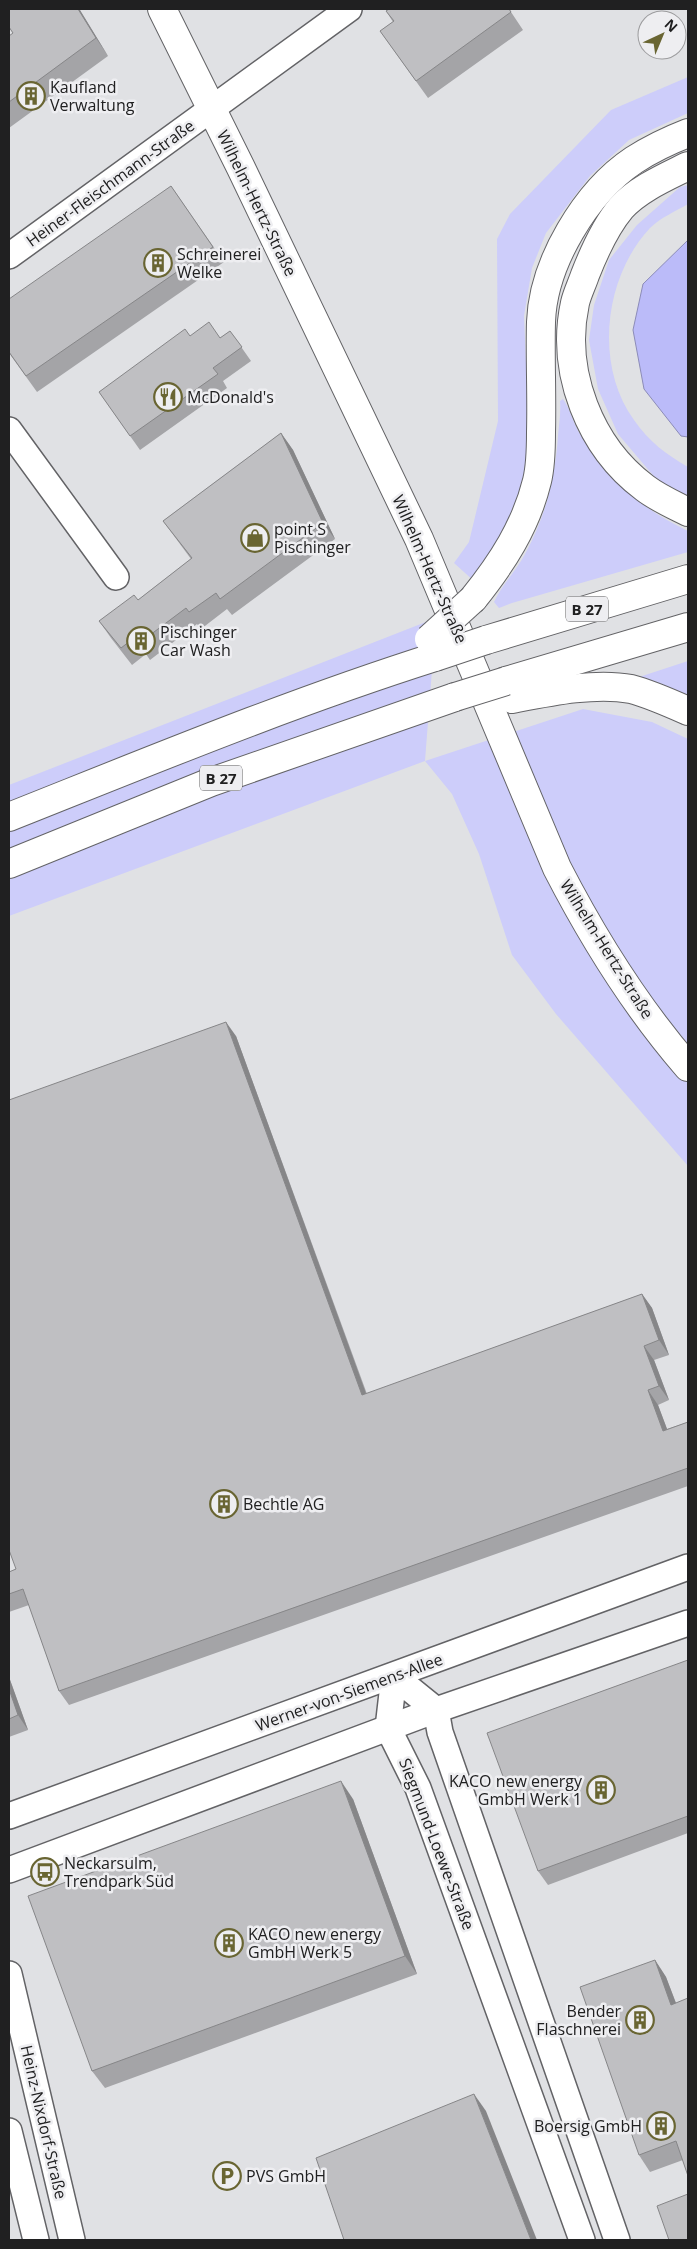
<svg xmlns="http://www.w3.org/2000/svg" width="697" height="2249" viewBox="0 0 697 2249" font-family="'Open Sans',sans-serif">
  <style>
    .green { fill: #cdcdfa }
    .water { fill: #bbbbf9; stroke: #8c8cb8 }
    .lines { fill: none; stroke-linecap: round; stroke-linejoin: round }
    .street-casing { stroke: #636366; stroke-width: 28 }
    .secondary-casing { stroke: #636366; stroke-width: 30 }
    .highway-casing { stroke: #636366; stroke-width: 30 }
    .street { stroke: #fff; stroke-width: 25 }
    .secondary { stroke: #fff; stroke-width: 28 }
    .highway { stroke: #fff; stroke-width: 28 }
    .highway-bridge-casing { stroke: #636366; stroke-width: 30; stroke-linecap: butt }
    .highway-bridge { stroke: #fff; stroke-width: 28 }
    .wall { fill: #a4a4a7 }
    .shaded-wall { fill: #868688 }
    .building { fill: #bfbfc2; stroke: #868688 }
    .labels { text-anchor: middle; dominant-baseline: central; stroke-width: 5; stroke-linejoin: round; paint-order: stroke }
    .shield { fill: #eeeef1; stroke: #5e5e5f; stroke-width: 1 }
    .shield-label { font-size: 15px; font-weight: bold; fill: #202021 }
    .poi-label { font-size: 16px; fill: #202021; stroke: #eeeef1; text-anchor: start }
    .street-label { font-size: 16px; fill: #202021; stroke: #eeeef1 }
  </style>
  <rect width="100%" height="100%" fill="#e0e1e4"/>
  <g class="green">
    <path d="M688,77V113L629,140L590,176L546,233L532,268L524,316L529,437L523,481L507,524L475,582L454,563L469,542L498,421L497,239L510,214L611,110Z"/>
    <path d="M688,185V204C676,211 660,218 650,228C604,277 594,365 634,420C649,442 666,454 688,467V497L657,480L618,434L598,389L589,340L594,305L609,260L637,225L680,187Z"/>
    <path d="M563,399C571,410 573,423 580,434C609,480 640,508 688,531V552L512,603L499,608L494,602C502,585 516,571 525,554C546,516 555,478 558,436C559,425 561,413 560,401Z"/>
    <path d="M436,618L425,761L583,709L652,722L688,739V1166L556,1014L512,955L479,854L452,794L425,761L9,916V785Z"/>
    <path d="M688,661V698L633,679Z"/>
  </g>
  <path class="water" d="M688,240V437L681,436L644,389L633,330L643,284Z"/>
  <g class="lines">
    <defs>
      <g id="street">
        <path d="M9,256L349,9"/>
        <path d="M9,430L116,577"/>
        <path d="M9,1816L688,1567"/>
        <path d="M9,1870L436,1710L688,1623"/>
        <path d="M9,1974L72,2240"/>
        <path d="M9,2131L36,2240"/>
        <path d="M582,2240L418,1788L388,1728L394,1676L436,1710L440,1732L617,2240"/>
      </g>
      <path id="secondary" d="M162,9L241,168L419,539L557,868C593,938 636,1007 688,1067"/>
      <g id="highway">
        <path d="M688,166C666,177 638,189 621,208C605,227 594,252 585,275C582,284 577,294 575,303C560,372 590,447 645,488C658,498 674,505 688,512"/>
        <path d="M473,599C502,563 526,526 537,481C541,465 541,448 541,432C542,395 540,359 541,322C543,263 586,192 634,160C651,149 670,140 688,133"/>
        <path d="M486,640L688,579"/>
        <path d="M506,681L688,627"/>
        <path d="M512,699C548,692 595,682 631,689C650,694 670,703 688,711"/>
        <path d="M9,817C150,761 290,703 435,657"/>
        <path d="M9,864L211,782L455,697"/>
      </g>
    </defs>
    <use href="#street" class="street-casing"/>
    <use href="#secondary" class="secondary-casing"/>
    <use href="#highway" class="highway-casing"/>
    <use href="#street" class="street"/>
    <use href="#secondary" class="secondary"/>
    <use href="#highway" class="highway"/>
    <defs>
      <g id="highway-bridge">
        <path d="M429,639L473,599"/>
        <path d="M435,657L486,640"/>
        <path d="M455,697L506,681"/>
      </g>
    </defs>
    <use href="#highway-bridge" class="highway-bridge-casing"/>
    <use href="#highway-bridge" class="highway-bridge"/>
  </g>
  <g class="wall">
    <path d="M9,9H79L108,56L9,128V36L13,33L9,28Z"/>
    <path d="M509,9L523,30L428,98L380,31L393,22L386,11Z"/>
    <path d="M171,186L224,262L37,392L9,353Z"/>
    <path d="M230,331L251,361L223,381L227,388L140,450L99,392L190,336L220,338Z"/>
    <path d="M281,433L293,450L335,539L232,615L227,609L201,629L197,624L150,660L146,654L132,665L111,638L99,621L138,600L191,559L163,521Z"/>
    <path d="M236,1036L367,1394L642,1294L652,1308L669,1355L654,1360L669,1400L658,1405L667,1429L688,1422V1486L69,1705L59,1691L29,1605L9,1612V1572L16,1569Z"/>
    <path d="M688,1660V1833L548,1885L538,1871Z"/>
    <path d="M9,1677L28,1730L9,1737Z"/>
    <path d="M353,1799L417,1974L105,2088L92,2071Z"/>
    <path d="M655,1960L666,1977L676,2003L683,2160L650,2172L639,2155Z"/>
  </g>
  <g class="shaded-wall">
    <path d="M78,9H79L80,10L108,56L96,38Z"/>
    <path d="M281,433L293,450L335,539L323,523Z"/>
    <path d="M226,1022L236,1036L372,1410L362,1395Z"/>
    <path d="M642,1294L652,1308L669,1355L659,1340Z"/>
    <path d="M644,1346L654,1360L669,1400L659,1386Z"/>
    <path d="M648,1390L658,1405L673,1445L663,1431Z"/>
    <path d="M9,1677L28,1730L18,1715L9,1689Z"/>
    <path d="M341,1781L353,1799L417,1974L405,1956Z"/>
    <path d="M655,1960L666,1977L683,2022L671,2005Z"/>
    <path d="M474,2094L486,2111L537,2240H531Z"/>
  </g>
  <g class="building">
    <path d="M9,9H78L96,38L9,102V36L13,33L9,27Z"/>
    <path d="M389,9H509L511,12L416,81L380,31L394,21L386,11Z"/>
    <path d="M171,186L213,247L26,376L9,352V299Z"/>
    <path d="M209,322L220,338L230,331L242,347L213,368L218,374L130,436L99,392L185,329L190,336Z"/>
    <path d="M281,433L323,523L220,599L216,593L189,612L186,608L138,644L134,638L121,648L99,621L134,595L138,600L192,558L163,521Z"/>
    <path d="M226,1022L362,1395L642,1294L659,1340L644,1346L659,1386L648,1390L663,1431L688,1422V1468L59,1691L23,1589L9,1594V1572L16,1569L9,1550V1100Z"/>
    <path d="M688,1660V1816L538,1871L487,1733Z"/>
    <path d="M9,1689L18,1715L9,1719Z"/>
    <path d="M341,1781L405,1956L92,2071L28,1896Z"/>
    <path d="M655,1960L671,2005L688,1998V2176L676,2141L639,2155L580,1987Z"/>
    <path d="M474,2094L531,2240H344L316,2158Z"/>
    <path d="M688,2194V2240H669L657,2206Z"/>
  </g>
  <defs>
    <symbol id="building-ring" viewBox="-11 -11 22 22"><circle r="9.5" fill="#eeeef1" stroke="#696532" stroke-width="1.5"/><path d="M-4-6H4V6H1V3H-1V6H-4ZM-2.5-4.3h1.7v1.8h-1.7ZM.8-4.3h1.7v1.8H.8ZM-2.5-1h1.7V.8h-1.7ZM.8-1h1.7V.8H.8Z" fill="#696532"/></symbol>
    <symbol id="restaurant-ring" viewBox="-11 -11 22 22"><circle r="9.5" fill="#eeeef1" stroke="#696532" stroke-width="1.5"/><path d="M-5-6h1v4h1v-4h1v4h1v-4h1v5L-1.5 .5V6h-2V.5L-5-1ZM5-6V6H3V1.5H1.5Q1.5-4 5-6Z" fill="#696532"/></symbol>
    <symbol id="shop-ring" viewBox="-11 -11 22 22"><circle r="9.5" fill="#eeeef1" stroke="#696532" stroke-width="1.5"/><path d="M-5-2.5h2.3a2.7 3.5 0 0 1 5.4 0H5L5.5 6h-11ZM-1.5-2.5h3a1.5 2.3 0 0 0-3 0Z" fill="#696532"/></symbol>
    <symbol id="bus-ring" viewBox="-11 -11 22 22"><circle r="9.5" fill="#eeeef1" stroke="#696532" stroke-width="1.5"/><path d="M-5-6H5V4H4V6H2V4H-2V6H-4V4H-5ZM-3.5-4V0h7V-4ZM-3.5 1.2v1.5H-2V1.2ZM2 1.2v1.5H3.5V1.2Z" fill="#696532"/></symbol>
    <symbol id="parking-ring" viewBox="-11 -11 22 22"><circle r="9.5" fill="#eeeef1" stroke="#696532" stroke-width="1.5"/><path d="M-3.5-5.5H1a3.5 3.5 0 0 1 0 7H-1V5.5H-3.5ZM-1-3.4V-.6H.8a1.4 1.4 0 0 0 0-2.8Z" fill="#696532"/></symbol>
  </defs>
  <g fill-rule="evenodd">
    <use href="#building-ring" x="15" y="80" width="32" height="32"/>
    <use href="#building-ring" x="142" y="247" width="32" height="32"/>
    <use href="#restaurant-ring" x="152" y="381" width="32" height="32"/>
    <use href="#shop-ring" x="239" y="522" width="32" height="32"/>
    <use href="#building-ring" x="125" y="625" width="32" height="32"/>
    <use href="#building-ring" x="208" y="1488" width="32" height="32"/>
    <use href="#building-ring" x="585" y="1774" width="32" height="32"/>
    <use href="#bus-ring" x="29" y="1856" width="32" height="32"/>
    <use href="#building-ring" x="213" y="1927" width="32" height="32"/>
    <use href="#building-ring" x="624" y="2004" width="32" height="32"/>
    <use href="#building-ring" x="645" y="2110" width="32" height="32"/>
    <use href="#parking-ring" x="211" y="2160" width="32" height="32"/>
  </g>
  <g class="labels">
    <g class="shield">
      <rect x="566" y="596.5" width="42" height="25" rx="4"/>
      <rect x="200" y="765.5" width="42" height="25" rx="4"/>
    </g>
    <g class="shield-label">
      <text x="587" y="609">B 27</text>
      <text x="221" y="778">B 27</text>
    </g>
    <g class="poi-label">
      <text x="50" y="87">Kaufland<tspan x="50" dy="18">Verwaltung</tspan></text>
      <text x="177" y="254">Schreinerei<tspan x="177" dy="18">Welke</tspan></text>
      <text x="187" y="397">McDonald's</text>
      <text x="274" y="529">point S<tspan x="274" dy="18">Pischinger</tspan></text>
      <text x="160" y="632">Pischinger<tspan x="160" dy="18">Car Wash</tspan></text>
      <text x="243" y="1504">Bechtle AG</text>
      <text x="582" y="1781" text-anchor="end">KACO new energy<tspan x="582" dy="18">GmbH Werk 1</tspan></text>
      <text x="64" y="1863">Neckarsulm,<tspan x="64" dy="18">Trendpark Süd</tspan></text>
      <text x="248" y="1934">KACO new energy<tspan x="248" dy="18">GmbH Werk 5</tspan></text>
      <text x="621" y="2011" text-anchor="end">Bender<tspan x="621" dy="18">Flaschnerei</tspan></text>
      <text x="642" y="2126" text-anchor="end">Boersig GmbH</text>
      <text x="246" y="2176">PVS GmbH</text>
    </g>
    <g class="street-label">
      <text transform="translate(110 183) rotate(-36)">Heiner-Fleischmann-Straße</text>
      <text transform="translate(257 203) rotate(64)">Wilhelm-Hertz-Straße</text>
      <text transform="translate(430 569) rotate(66)">Wilhelm-Hertz-Straße</text>
      <text transform="translate(607 949) rotate(58)">Wilhelm-Hertz-Straße</text>
      <text transform="translate(349 1692) rotate(-20)">Werner-von-Siemens-Allee</text>
      <text transform="translate(437 1844) rotate(69)">Siegmund-Loewe-Straße</text>
      <text transform="translate(44 2122) rotate(77)">Heinz-Nixdorf-Straße</text>
    </g>
  </g>
  <rect width="697" height="2249" fill="none" stroke="#202021" stroke-width="20"/>
  <g transform="translate(662 35) rotate(44)"><circle r="24" fill="#eeeef1" stroke="#9c9c9e"/>
  <path d="M0-4L9 19L0 12L-9 19Z" fill="#696532"/>
  <text y="-8" font-size="14" font-weight="bold" text-anchor="middle" fill="#202021">N</text>
  </g>
</svg>
